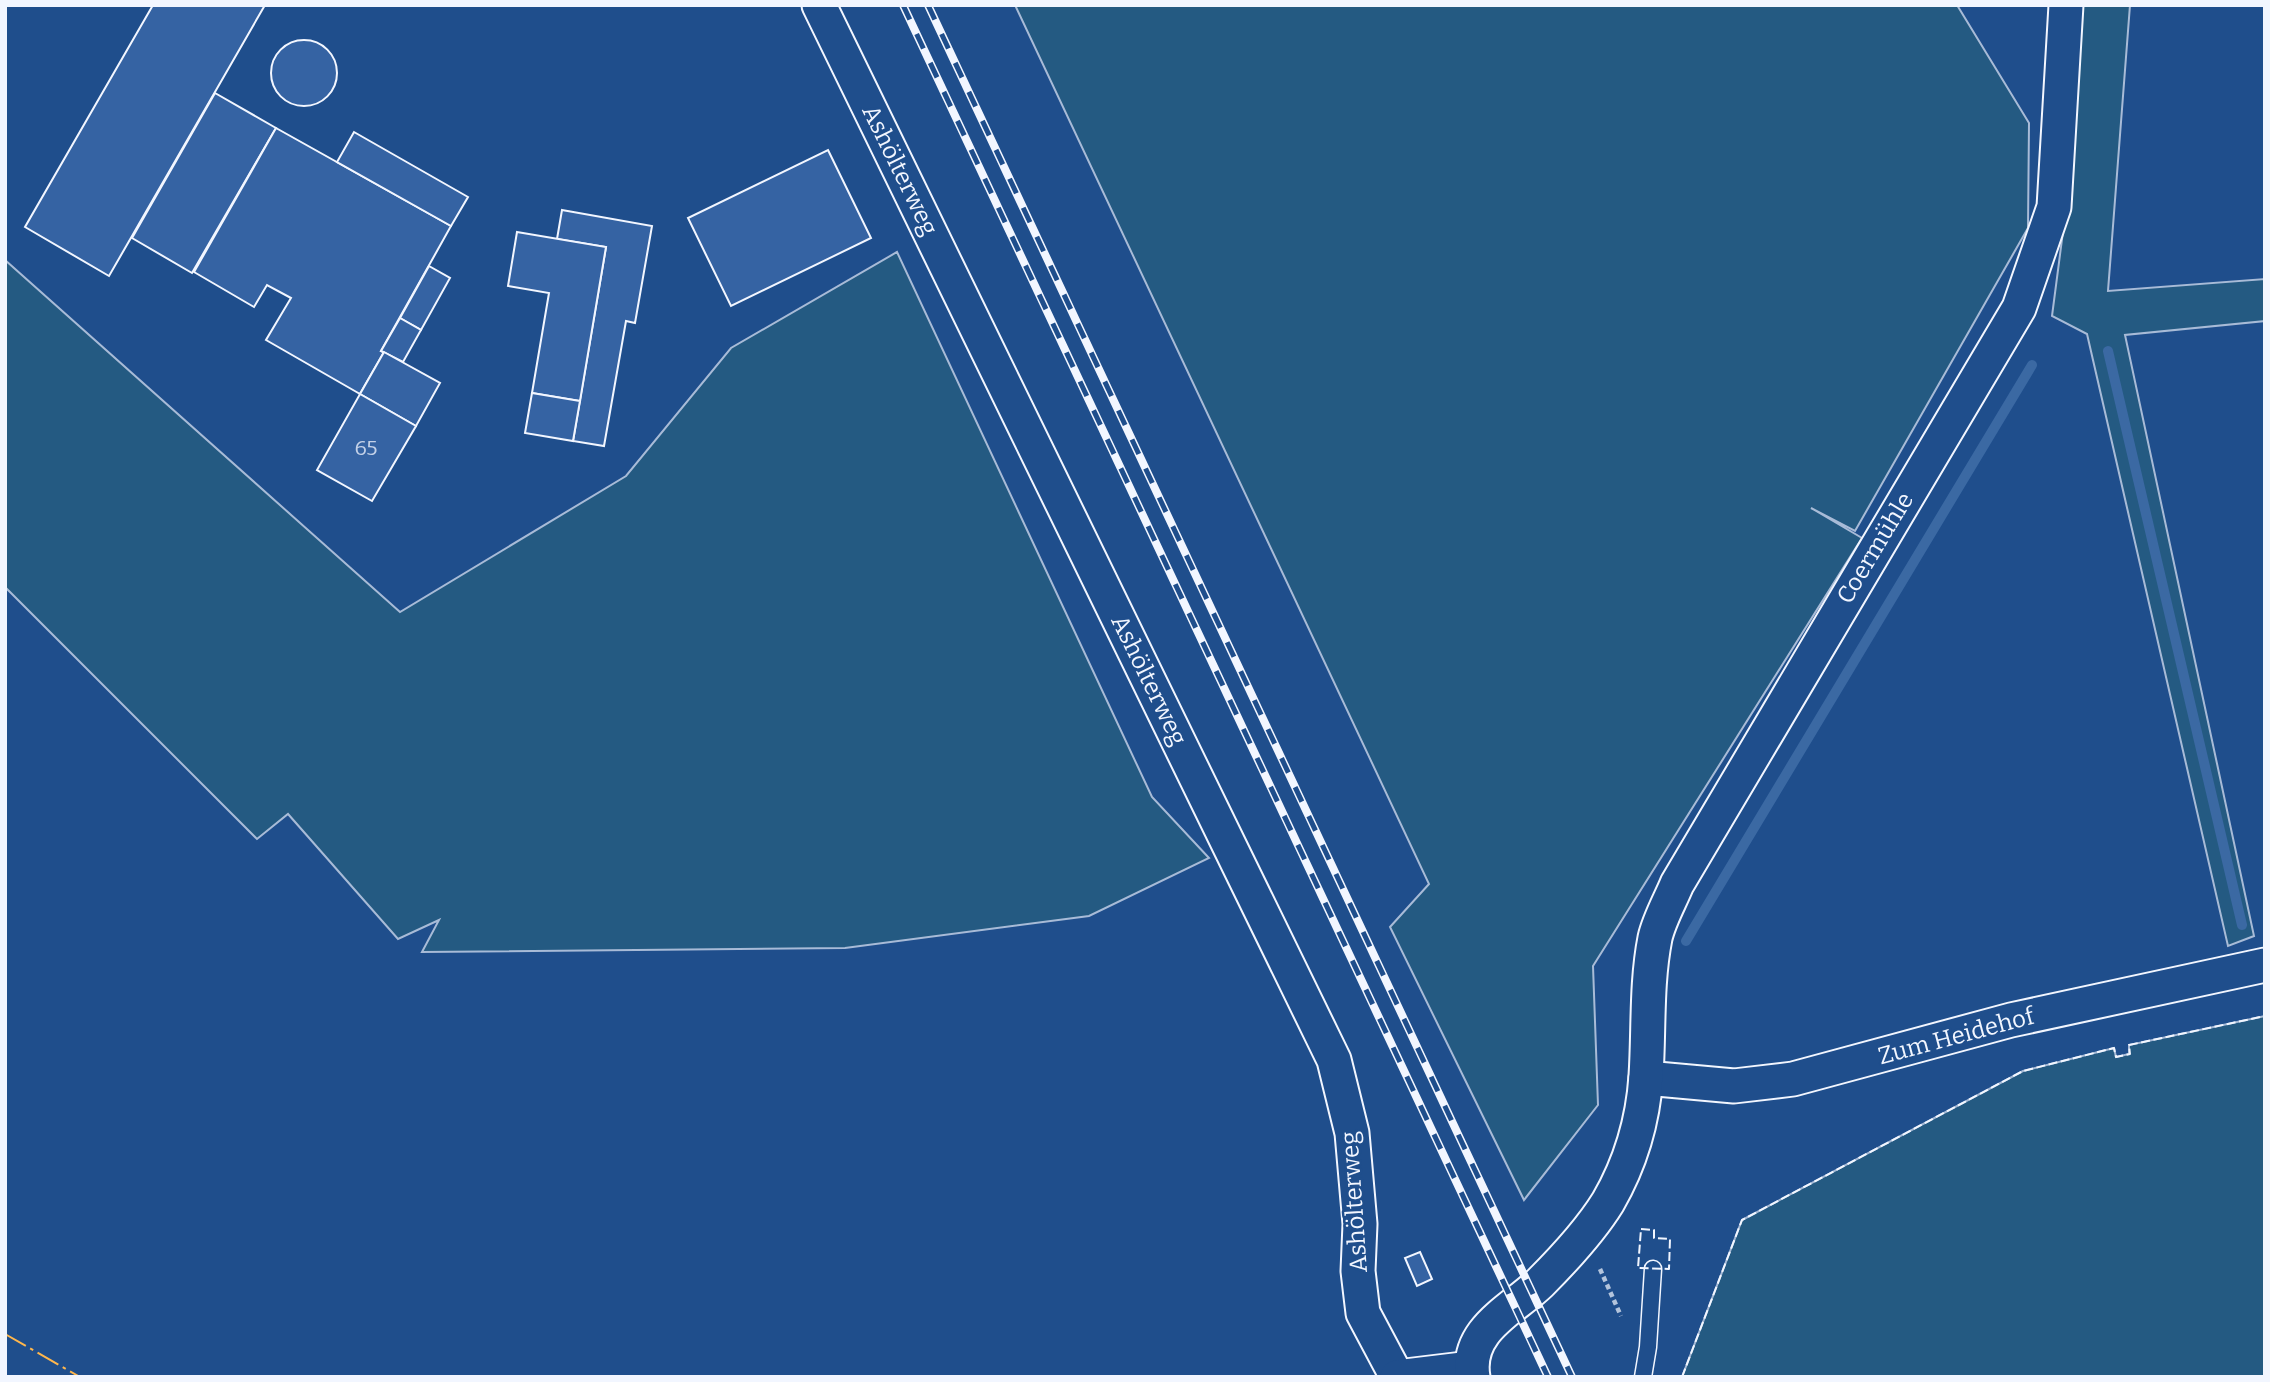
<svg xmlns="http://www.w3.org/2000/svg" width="2270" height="1382" viewBox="0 0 2270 1382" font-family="Bitter,serif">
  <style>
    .green { fill: #245a82; stroke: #a8bbd7; stroke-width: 2 }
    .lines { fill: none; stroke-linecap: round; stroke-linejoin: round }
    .stream { stroke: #3b69a3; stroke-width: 10 }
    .building { fill: #3563a3; stroke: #f2f6ff; stroke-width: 2 }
    .lane-casing { stroke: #f2f6ff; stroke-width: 19 }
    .street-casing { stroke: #f2f6ff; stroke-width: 37 }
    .path { stroke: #b3c4dc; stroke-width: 4.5; stroke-dasharray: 5 3.5; stroke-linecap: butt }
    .lane { stroke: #1f4e8c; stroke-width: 16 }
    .street { stroke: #1f4e8c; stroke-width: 33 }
    .rail-casing { stroke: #f2f6ff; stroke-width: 8 }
    .rail { stroke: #1f4e8c; stroke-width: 5; stroke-dasharray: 16; stroke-linecap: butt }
    .fence { stroke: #f2f6ff; stroke-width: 2; stroke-dasharray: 9 3.5; stroke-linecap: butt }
    .power { stroke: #ffb74d; stroke-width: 2; stroke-dasharray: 24 5 3.5 5; stroke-linecap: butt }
    .labels { text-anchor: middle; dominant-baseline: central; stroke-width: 5; stroke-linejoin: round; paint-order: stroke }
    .number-label { font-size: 21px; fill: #c3d1e8 }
    .street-label { font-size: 24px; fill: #f2f6ff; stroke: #1f4e8c }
  </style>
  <rect width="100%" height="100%" fill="#1f4e8c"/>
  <g class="green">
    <path d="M1015,5H1957L2029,123L2028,228L1855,531L1811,508L1862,538L1593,966L1598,1105L1524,1200L1390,927L1429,884Z"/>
    <path d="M2080,5H2130L2108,291L2265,279V321L2125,335L2254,936L2228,946L2087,334L2052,316L2067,201Z"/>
    <path d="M897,252L1152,797L1209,858L1089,916L845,948L422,952L439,920L398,939L288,814L257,839L5,587V260L400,612L626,476L731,348Z"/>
    <path d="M2265,1016V1377H1682L1742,1220L2023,1071L2114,1048L2116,1057L2129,1054V1045Z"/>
  </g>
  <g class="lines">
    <g class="stream">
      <path d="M2108,351L2242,925"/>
      <path d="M1686,941L2032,365"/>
    </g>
  </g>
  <g class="building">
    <path d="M153,5H265L109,276L25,227Z"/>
    <circle cx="304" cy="73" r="33"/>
    <path d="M215,93L276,128L192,273L132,238Z"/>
    <path d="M276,128L451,226L381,351L384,352L360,394L266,340L291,298L267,285L254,307L194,272Z"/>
    <path d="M354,132L468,197L451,226L337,162Z"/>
    <path d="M828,150L871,238L731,306L688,218Z"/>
    <path d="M562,210L652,226L635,323L626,321L604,446L573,441L606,247L557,239Z"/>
    <path d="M517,232L606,247L580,401L532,393L549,293L508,286Z"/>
    <path d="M429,266L450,278L421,330L400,318Z"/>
    <path d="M400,318L421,330L403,362L381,351Z"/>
    <path d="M384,352L440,383L416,426L360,394Z"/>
    <path d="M532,393L580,401L573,441L525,433Z"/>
    <path d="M360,394L416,426L372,501L317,470Z"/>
    <path d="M1420,1252L1432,1279L1417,1286L1405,1258Z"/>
  </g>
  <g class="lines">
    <defs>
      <path id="lane" d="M1643,1377L1648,1347L1653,1269"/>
      <g id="street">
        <path d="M819,5L1334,1060L1352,1133L1360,1224L1358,1271L1363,1313L1397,1377"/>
        <path d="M1646,1078L1734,1086L1793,1079L2011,1020L2265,965"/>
        <path d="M1397,1377L1471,1368"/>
        <path d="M1473,1377C1465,1330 1512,1310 1540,1283C1564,1259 1590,1231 1608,1202C1630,1164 1643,1120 1646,1076C1649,1030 1646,984 1655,938C1659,920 1670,901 1677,884L2019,308L2054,207L2066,5"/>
      </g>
    </defs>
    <use href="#lane" class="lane-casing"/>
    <use href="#street" class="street-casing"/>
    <path class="path" d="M1600,1269L1621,1316"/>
    <use href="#lane" class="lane"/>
    <use href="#street" class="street"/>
    <defs>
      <g id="rail">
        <path d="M903,5L1548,1377"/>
        <path d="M928,5L1572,1377"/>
      </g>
    </defs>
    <use href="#rail" class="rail-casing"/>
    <use href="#rail" class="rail"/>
    <g class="fence">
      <path d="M1641,1229L1654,1230V1238L1670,1239L1669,1269L1638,1268Z"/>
      <path d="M1682,1377L1742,1220L2023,1071L2114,1048L2116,1057L2130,1054L2129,1045L2265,1016"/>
    </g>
    <path class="power" d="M5,1334L80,1377"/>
  </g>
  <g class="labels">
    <g class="number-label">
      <text x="366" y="448">65</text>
    </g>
    <g class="street-label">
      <text transform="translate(900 170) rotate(64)">Ashölterweg</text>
      <text transform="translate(1875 548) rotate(-59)">Coermühle</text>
      <text transform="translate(1149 680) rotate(64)">Ashölterweg</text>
      <text transform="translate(1956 1036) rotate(-15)">Zum Heidehof</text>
      <text transform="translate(1354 1202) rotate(-94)">Ashölterweg</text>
    </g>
  </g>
  <rect width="2270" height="1382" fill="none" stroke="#f2f6ff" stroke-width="14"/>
</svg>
